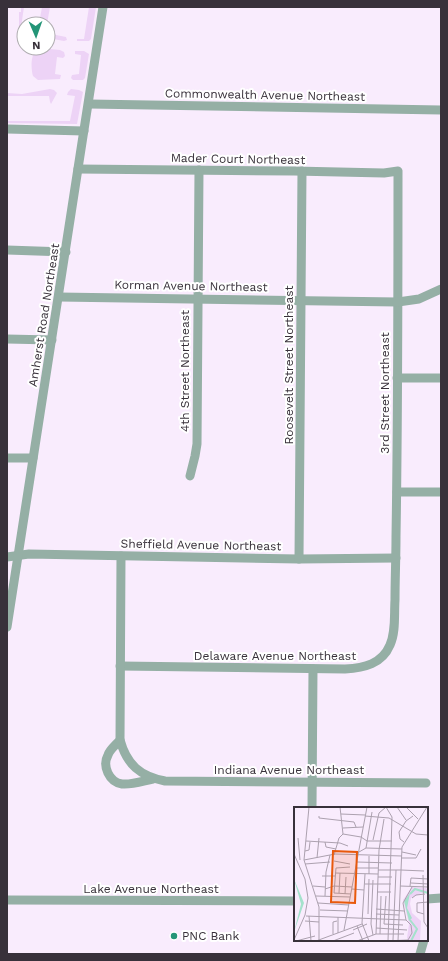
<svg xmlns="http://www.w3.org/2000/svg" width="448" height="961" viewBox="0 0 448 961" font-family="'Work Sans',sans-serif">
  <style>
    .green { fill: #edd3f6 }
    .lines { fill: none; stroke-linecap: round; stroke-linejoin: round }
    .minor { stroke: #95afa5; stroke-width: 9 }
    .poi-dot { fill: #239577; stroke: #fff; stroke-width: 1.5 }
    .labels { text-anchor: middle; dominant-baseline: central; stroke-width: 4; stroke-linejoin: round; paint-order: stroke }
    .street-label { font-size: 12px; fill: #38313a; stroke: #fff }
    .poi-label { font-size: 12px; fill: #38313a; stroke: #fff; text-anchor: start }
    .inset-river { fill: none; stroke: #a4e2cc; stroke-width: 2 }
    .inset-road { fill: none; stroke: #aca1af; stroke-width: 1 }
    .view { fill: #e8590c; fill-opacity: 0.15; stroke: #e8590c; stroke-width: 2 }
    .inset-edge { fill: none; stroke: #38313a; stroke-width: 2 }
  </style>
  <rect width="100%" height="100%" fill="#f9ecfd"/>
  <g class="green">
    <path d="M21,7H24L19,41V12H21Z"/>
    <path d="M42,7H50L47,24H39Z"/>
    <path d="M89,7H96L91,39L89,41H77V39H84Z"/>
    <path d="M48,29L56,35L66,37L67,40L64,41L48,38Z"/>
    <path d="M39,48L60,50L64,52L65,56L63,58L57,57L55,74L61,75L60,79L38,80L33,76C31,67 30,53 39,48Z"/>
    <path d="M75,51H84L89,54L85,78L83,80H73L71,78L72,75L79,74L81,55L75,54Z"/>
    <path d="M50,89L54,90L57,93L51,104L50,102L49,96H7V93L22,94Z"/>
    <path d="M71,89L79,90L83,92L77,124L7,123V121H70L75,96L67,95L68,92Z"/>
  </g>
  <g class="lines">
    <g class="minor">
      <path d="M89,104L441,110"/>
      <path d="M7,129L84,131"/>
      <path d="M78,169L294,171L384,173L398,171C398,293 398,415 396,537C396,558 395,579 395,600C394,615 396,632 390,645C382,664 364,668 345,669L120,666"/>
      <path d="M7,250L66,252"/>
      <path d="M59,297L398,302L419,299L441,289"/>
      <path d="M7,339L52,340"/>
      <path d="M397,378H441"/>
      <path d="M7,458H33"/>
      <path d="M190,476L195,456L197,444L199,170"/>
      <path d="M397,492H441"/>
      <path d="M121,556L120,740C116,745 110,749 108,755C102,766 109,782 122,784C132,785 143,781 153,779"/>
      <path d="M7,557L29,554L299,559L396,558"/>
      <path d="M299,559L302,171"/>
      <path d="M7,627L103,7"/>
      <path d="M120,740C127,765 140,776 165,781L426,783"/>
      <path d="M312,808L313,669"/>
      <path d="M427,899L441,898"/>
      <path d="M7,900L295,901"/>
      <path d="M420,954L424,940"/>
    </g>
  </g>
  <circle class="poi-dot" cx="174" cy="936" r="4"/>
  <g class="labels">
    <g class="street-label">
      <text transform="translate(265 95) rotate(1)">Commonwealth Avenue Northeast</text>
      <text transform="translate(238 159) rotate(1)">Mader Court Northeast</text>
      <text transform="translate(191 286) rotate(1)">Korman Avenue Northeast</text>
      <text transform="translate(44 315) rotate(-81)">Amherst Road Northeast</text>
      <text transform="translate(289 365) rotate(-90)">Roosevelt Street Northeast</text>
      <text transform="translate(185 371) rotate(-90)">4th Street Northeast</text>
      <text transform="translate(385 393) rotate(-90)">3rd Street Northeast</text>
      <text transform="translate(201 545) rotate(1)">Sheffield Avenue Northeast</text>
      <text x="275" y="656">Delaware Avenue Northeast</text>
      <text x="289" y="770">Indiana Avenue Northeast</text>
      <text x="151" y="889">Lake Avenue Northeast</text>
    </g>
    <g class="poi-label">
      <text x="182" y="936">PNC Bank</text>
    </g>
  </g>
  <g transform="translate(294 807)">
    <rect width="134" height="134" fill="#f9ecfd"/>
    <path d="M118,80L132,81L134,84V86L130,85L117,91L116,97L118,106L127,114L126,134H115L113,131L115,117L109,93Z" fill="#edd3f6"/>
    <path d="M0,72L10,96L0,125L7,97ZM116,86L113,101L118,111L115,114L110,94Z" fill="#a4e2cc"/>
    <path class="inset-river" d="M116,87L121,82L134,86M116,113L123,122L117,134"/>
    <path class="inset-road" d="M15,0L10,53L25,100V134M46,0L49,27M103,0L112,13M112,0L124,12M47,7L71,8M25,9V11L60,15L62,20M71,9L95,11L122,27L134,28M49,21L69,20M4,31L6,53M79,33L85,6L92,0L98,10L94,134M12,34L46,36L54,39M31,35L32,40L42,42M110,35L106,32L105,25L112,14L119,9M72,41L108,42M11,44L15,43L16,35M65,45L72,41L78,5M108,45L122,48M0,47L11,72L14,91L11,108L0,133M40,48L45,31L49,27L67,30L73,34H98M23,51L25,31M107,51H122L127,42M10,53L41,47L108,49M40,54L56,57M63,55L98,56M11,57L36,55M56,60L42,61L40,86L57,87M62,61H84M84,63H107M107,63L130,64M41,66L84,67M71,67L68,116L75,134M75,67V49M129,68L130,115L134,121M28,69H41M84,70H98M79,73L77,117L79,128M117,76L134,77M71,77H97M19,79L31,80M106,79L134,80M116,79L117,71L134,72M31,82L40,79L58,80M58,82L70,83M83,85H97M45,86L46,66M51,87L52,70M22,89L56,90M31,89L32,65L36,48M118,91L122,88L131,87M24,96L55,98M82,102L110,104M26,103L54,104M74,107L75,72M82,107L105,108M130,107L123,105V96L134,95M12,109L112,113M15,109L17,134M44,110V126M11,114L25,115M90,117L92,89M90,117L109,118M117,118L112,113L109,96L118,80M63,119L69,134M82,121L113,123M50,123L73,0M59,123L73,117M39,127V115L43,114M82,127L85,43L90,12M86,127L87,89M99,133L102,63M2,134L21,129M22,134L68,117M39,134L60,126M63,134L82,127H110M90,134L114,133L118,126L117,118M104,134L108,40L133,0"/>
    <path class="view" d="M39,44L63,45L61,96L37,95Z"/>
    <rect width="134" height="134" class="inset-edge"/>
  </g>
  <rect width="448" height="961" fill="none" stroke="#38313a" stroke-width="16"/>
  <g transform="translate(36 36) rotate(178)"><circle r="19" fill="#ffffff" stroke="#afadb0"/>
  <path d="M0-3L7 15L0 10L-7 15Z" fill="#239577"/>
  <text y="-6" font-size="11" font-weight="bold" text-anchor="middle" fill="#38313a">N</text>
  </g>
</svg>
